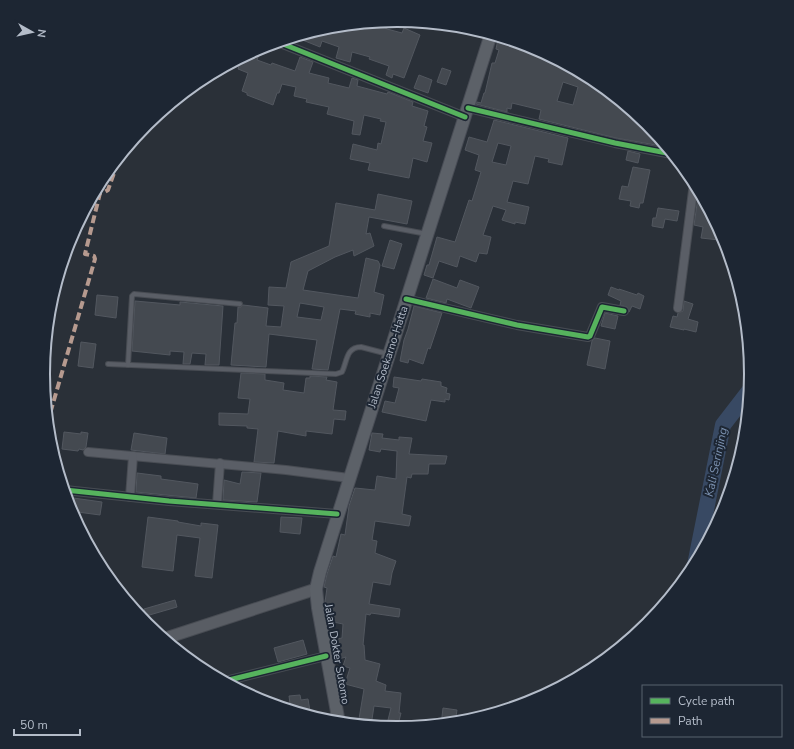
<svg xmlns="http://www.w3.org/2000/svg" width="794" height="749" viewBox="0 0 794 749" font-family="'Nunito Sans',sans-serif">
  <style>
    .lines { fill: none; stroke-linecap: round; stroke-linejoin: round }
    .river { stroke: #384963; stroke-width: 16 }
    .building { fill: #444950; stroke: #52575f; fill-rule: evenodd }
    .lane-casing { stroke: #484c53; stroke-width: 6 }
    .street-casing { stroke: #484c53; stroke-width: 10 }
    .secondary-casing { stroke: #484c53; stroke-width: 13 }
    .primary-casing { stroke: #484c55; stroke-width: 14 }
    .lane { stroke: #5a5e66; stroke-width: 4 }
    .street { stroke: #5a5e66; stroke-width: 8 }
    .secondary { stroke: #595d64; stroke-width: 11 }
    .primary { stroke: #5c6168; stroke-width: 12 }
    .quiet { stroke: #b69a8f; stroke-width: 4; stroke-dasharray: 8 4; stroke-linecap: butt }
    .cycleway-casing { stroke: #1d2633; stroke-width: 8 }
    .cycleway { stroke: #56b35d; stroke-width: 5 }
    .labels { text-anchor: middle; dominant-baseline: central; stroke-width: 4; stroke-linejoin: round; paint-order: stroke }
    .street-label { font-size: 11px; fill: #b4bcc9; stroke: #1d2633 }
    .water-label { font-size: 12px; font-style: italic; fill: #7c92b1; stroke: #1d2633 }
    .rim { fill: none; stroke: #b4bcc9; stroke-width: 2 }
  </style>
  <rect width="100%" height="100%" fill="#2a3038"/>
  <g class="lines">
    <path class="river" d="M695,565L723,425L750,390"/>
  </g>
  <g class="building">
    <path d="M381,22L380,25L387,29L402,33L404,28L420,35L404,78L393,74L392,78L386,75L389,66L369,59L370,57L352,52L350,62L336,58L339,47L322,41L320,47L295,37L328,27Z"/>
    <path d="M498,39L506,41L507,39L533,47L594,80L642,119L641,124L649,126L667,147L616,138L539,119L541,110L512,103L511,109L507,108V112L476,104L477,102L481,103L484,93H485L492,63H495L499,50L496,49ZM563,82L578,87L573,105L557,101Z"/>
    <path d="M262,47L257,60L271,65L272,63L295,71L300,57L313,62L309,73L329,78L328,83L349,88L352,78L358,80L357,86L387,94L388,92L413,102L412,106L428,111L424,126L427,127L423,141L432,143L427,162L413,158L409,178L368,170L370,163L350,159L353,144L377,150L378,143L381,144L386,122L380,121L381,119L364,115L360,135L352,134L354,121L327,114L329,107L306,102L307,99L294,96L296,87L282,84L279,93H277L273,105L247,95V93L242,91L248,73L238,69L242,57Z"/>
    <path d="M442,68L451,71L446,85L437,82Z"/>
    <path d="M419,75L432,80L428,93L414,88Z"/>
    <path d="M494,120L568,138L562,165L548,162L549,159L535,156L528,184L513,181L507,202L529,207L525,224L515,222V224L502,220L506,210L493,206L483,235L491,237L487,254L479,253L476,262L460,256L457,267L439,261L433,278L424,275L427,265H429L437,237L455,242L469,200L472,201L481,172L475,170L479,155L465,150L469,137L487,142ZM498,143L511,146L506,165L492,162Z"/>
    <path d="M628,151L640,154L638,163L626,160Z"/>
    <path d="M633,167L650,170L643,203H640L639,208L630,206L631,201L619,199L622,186L628,187Z"/>
    <path d="M699,190L716,224V229H719L721,231L719,240L701,238L703,227L694,225Z"/>
    <path d="M378,194L412,201L407,224L369,217L366,234L370,233L374,246L354,256L353,250L335,257L308,271L303,290L358,298L366,258L378,261L380,265L374,292L384,295L380,315L370,313V317L355,314L356,311L340,309L328,370L312,369L317,340L269,334L266,367L231,365L235,323H237L238,307H241L243,305L268,308L266,326L281,327L284,306L268,305L269,287L286,288L291,262L329,246L336,203L375,210ZM300,303L324,307L321,320L297,317Z"/>
    <path d="M658,208L679,211L677,221L665,219L663,228L652,226L653,218H656Z"/>
    <path d="M390,240L402,244L394,269L382,266Z"/>
    <path d="M433,279L457,288L460,280L479,287L471,308L447,299L446,303L426,298Z"/>
    <path d="M611,287L619,290V289L637,295L638,293L644,296L640,309L632,306L629,312L627,307L620,305L621,301L608,295Z"/>
    <path d="M97,295L118,297L116,318L95,315Z"/>
    <path d="M135,301L180,305V302L223,306L219,365H205L206,354L192,353L190,364H183L184,352L170,351V355L132,351Z"/>
    <path d="M684,301L693,304L688,319L698,322L696,332L684,329V330L670,327L673,316L677,317L678,313L683,311Z"/>
    <path d="M414,306L442,313L430,349L428,348L423,364L409,359L408,363L400,361L404,340L408,329Z"/>
    <path d="M605,313L618,316L615,329L601,326Z"/>
    <path d="M595,338L610,341L605,369L587,365L592,341Z"/>
    <path d="M81,342L96,344L93,368L78,366Z"/>
    <path d="M241,373L265,374V380L284,383L283,390L304,393L306,378H310V376L327,377L326,380L337,382L333,410L346,411L345,420L334,419L332,434L306,431V436L278,431L274,463L254,462L258,429L247,428V426L219,425V413L248,414L250,399L238,398Z"/>
    <path d="M394,377L421,381L422,379L441,382V386L447,388L446,393L450,394L449,400L445,399V402L431,400L426,421L382,412L385,401L395,403L399,388L393,387Z"/>
    <path d="M64,432L81,434V432L88,433L86,447L83,450L79,449L78,451L62,449Z"/>
    <path d="M134,433L167,438L165,454L131,450Z"/>
    <path d="M372,433L383,434L382,438L399,440V437L412,438L409,454L447,456L445,464H429L428,474H412L411,478L407,477L402,514L411,516L409,526L375,521L372,540L377,541L375,553L396,561L392,573L390,585L373,582L369,604L400,609L399,617L371,613L370,615L366,614L363,645H364L365,660L380,664L376,681L386,685L385,691L401,693L399,713H401L397,729L386,728L391,708L374,706L371,726L358,725L364,689L345,684L350,668L343,666L346,657L335,660L332,640L342,638L343,624L328,621L329,607H325V602L327,588L324,587L327,574L333,556L336,557L341,534L345,535L349,506L355,488L375,490L377,476L396,479L397,451L381,449L380,452L369,450Z"/>
    <path d="M242,472L261,473L257,502L223,500L224,480L240,484Z"/>
    <path d="M137,473L161,476V479L198,484L196,498L136,492Z"/>
    <path d="M66,497L102,502L100,515L70,511Z"/>
    <path d="M148,517L178,521V522L201,526V523L218,525L212,578L195,576L200,538L177,535L173,571L142,567Z"/>
    <path d="M281,517L302,518L300,534L280,532Z"/>
    <path d="M175,600L177,607L146,616L144,609Z"/>
    <path d="M303,640L307,654L278,662L274,648Z"/>
    <path d="M300,695L301,700L308,699L311,717L291,711L289,696Z"/>
    <path d="M443,708L457,710L455,723L441,725Z"/>
  </g>
  <g class="lines">
    <defs>
      <g id="lane">
        <path d="M384,226L427,234"/>
        <path d="M108,364L336,374L342,372C347,362 346,347 361,347L388,354"/>
        <path d="M128,365L132,296L134,294L240,304"/>
      </g>
      <g id="street">
        <path d="M278,42L465,117"/>
        <path d="M468,108L615,143L672,154"/>
        <path d="M406,299L517,325L588,337L590,336L602,307L624,311"/>
        <path d="M678,308L694,183"/>
        <path d="M88,452L286,470L349,478"/>
        <path d="M65,490L169,501L337,514"/>
        <path d="M130,497L133,456"/>
        <path d="M217,504L220,463"/>
        <path d="M229,680L326,656"/>
      </g>
      <path id="secondary" d="M163,639L316,589"/>
      <path id="primary" d="M339,723L318,608L316,589L320,572L491,34"/>
    </defs>
    <use href="#lane" class="lane-casing"/>
    <use href="#street" class="street-casing"/>
    <use href="#secondary" class="secondary-casing"/>
    <use href="#primary" class="primary-casing"/>
    <use href="#lane" class="lane"/>
    <use href="#street" class="street"/>
    <use href="#secondary" class="secondary"/>
    <use href="#primary" class="primary"/>
    <g class="quiet">
      <path d="M217,71H222L227,70L231,63"/>
      <path d="M94,192L103,193L108,190L120,156"/>
      <path d="M47,424L95,259L94,256L85,254L100,193"/>
    </g>
    <defs>
      <g id="cycleway">
        <path d="M278,42L465,117"/>
        <path d="M468,108L615,143L672,154"/>
        <path d="M406,299L517,325L588,337L590,336L602,307L624,311"/>
        <path d="M65,490L169,501L337,514"/>
        <path d="M229,680L326,656"/>
      </g>
    </defs>
    <use href="#cycleway" class="cycleway-casing"/>
    <use href="#cycleway" class="cycleway"/>
  </g>
  <g class="labels">
    <g class="street-label">
      <text transform="translate(388 357) rotate(-72)">Jalan Soekarno-Hatta</text>
      <text transform="translate(337 654) rotate(80)">Jalan Dokter Sutomo</text>
    </g>
    <g class="water-label">
      <text transform="translate(716 462) rotate(-78)">Kali Serinjing</text>
    </g>
  </g>
  <path d="M0 0H794V749H0ZM50 374a347 347 0 1 1 694 0a347 347 0 1 1-694 0Z" fill="#1d2633" fill-rule="evenodd"/>
  <path class="rim" d="M50 374a347 347 0 1 1 694 0a347 347 0 1 1-694 0Z"/>
  <rect x="642" y="685" width="140" height="52" fill="#1d2633" stroke="#59626f"/>
  <rect x="650" y="698" width="20" height="6" fill="#56b35d" stroke="#59626f"/>
  <text x="678" y="705" font-size="12" fill="#b4bcc9">Cycle path</text>
  <rect x="650" y="718" width="20" height="6" fill="#b69a8f" stroke="#59626f"/>
  <text x="678" y="725" font-size="12" fill="#b4bcc9">Path</text>
  <g transform="translate(32 32) rotate(98)" stroke="#1d2633" stroke-width="3" paint-order="stroke">
  <path d="M0-3L7 15L0 10L-7 15Z" fill="#b4bcc9"/>
  <text y="-6" font-size="11" font-weight="bold" text-anchor="middle" fill="#b4bcc9">N</text>
  </g>
  <path d="M14 729v6h66v-6" fill="none" stroke="#b4bcc9" stroke-width="2"/>
  <text x="20" y="729" font-size="12" fill="#b4bcc9" stroke="#1d2633" stroke-width="3" paint-order="stroke">50 m</text>
</svg>
